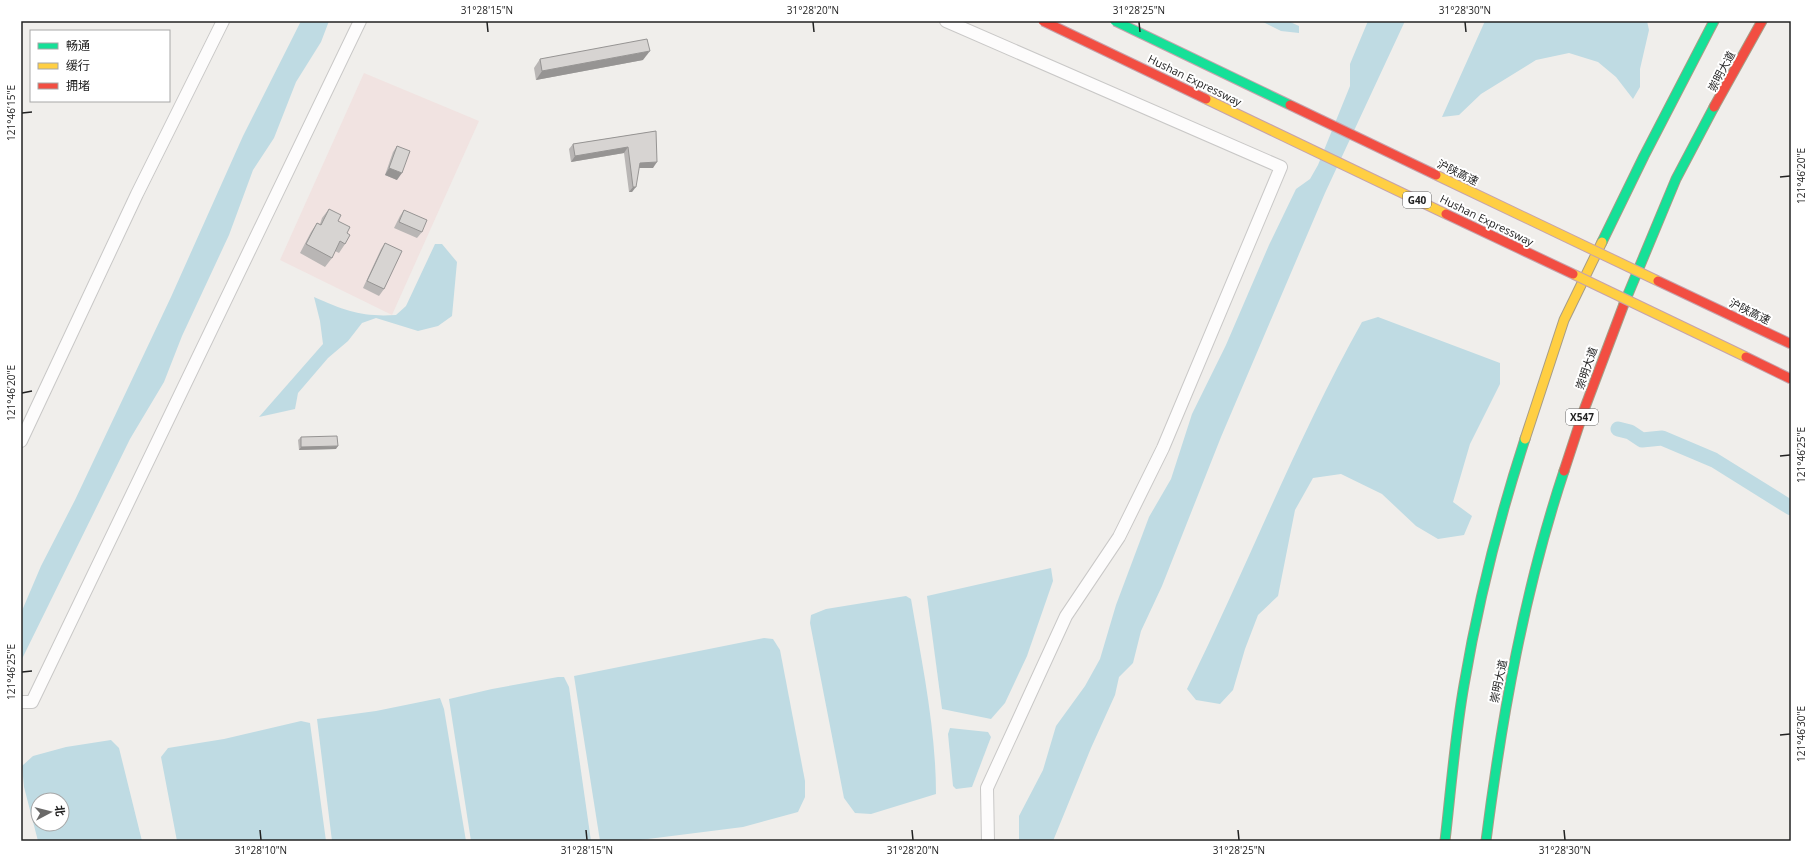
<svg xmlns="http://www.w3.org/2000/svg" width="1812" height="862" viewBox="0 0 1812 862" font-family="'Open Sans','Noto Sans SC',sans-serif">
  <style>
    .commercial { fill: #f1e3e1 }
    .water { fill: #bfdbe3; fill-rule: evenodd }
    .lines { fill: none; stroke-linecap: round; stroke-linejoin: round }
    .canal { stroke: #bfdbe3; stroke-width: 15 }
    .street-casing { stroke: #c9c8c7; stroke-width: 14 }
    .fast-casing { stroke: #a79c86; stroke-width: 11 }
    .slow-casing { stroke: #a79c86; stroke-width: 11 }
    .jam-casing { stroke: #a79c86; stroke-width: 11 }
    .street { stroke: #fdfcfc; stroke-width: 12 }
    .fast { stroke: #16e098; stroke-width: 9 }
    .slow { stroke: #ffcf43; stroke-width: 9 }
    .jam { stroke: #f24e42; stroke-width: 9 }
    .fast-bridge-casing { stroke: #c5a2ac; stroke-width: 11; stroke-linecap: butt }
    .slow-bridge-casing { stroke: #c5a2ac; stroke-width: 11; stroke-linecap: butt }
    .jam-bridge-casing { stroke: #c5a2ac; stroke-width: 11; stroke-linecap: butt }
    .fast-bridge { stroke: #16e098; stroke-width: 9 }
    .slow-bridge { stroke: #ffcf43; stroke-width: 9 }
    .jam-bridge { stroke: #f24e42; stroke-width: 9 }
    .wall { fill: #b9b6b5 }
    .shaded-wall { fill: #969493 }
    .building { fill: #d7d4d2; stroke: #969493 }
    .ticks { fill: none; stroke: #222; stroke-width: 1.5 }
    .labels { text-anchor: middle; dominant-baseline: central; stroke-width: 4; stroke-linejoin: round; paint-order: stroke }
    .shield { fill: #fff; stroke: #646464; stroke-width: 1 }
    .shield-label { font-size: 10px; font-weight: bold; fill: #222 }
    .street-label { font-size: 11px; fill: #222; stroke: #fff }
    .neatline { fill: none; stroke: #222; stroke-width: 1.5 }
    .ticks-label { font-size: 10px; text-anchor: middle; fill: #222 }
  </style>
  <rect width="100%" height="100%" fill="#f0eeeb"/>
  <path class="commercial" d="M364,73L479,121L392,315L280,260Z"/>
  <g class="water">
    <path d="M301,21H329L321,42L296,82L274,138L253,170L229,235L182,336L164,382L130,439L21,661V613L41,566L75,500L171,297L243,136Z"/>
    <path d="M1261,21H1288L1299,26V33L1281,31Z"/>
    <path d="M1368,21H1405L1325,193L1221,437L1162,586L1141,631L1133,663L1119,677L1115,695L1091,748L1053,841H1019V816L1043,770L1056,726L1085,686L1100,659L1116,605L1149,517L1171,479L1192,414L1226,345L1269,245L1296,189L1310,179L1318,165L1350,86V64Z"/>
    <path d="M1485,21H1647L1649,30L1640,69V87L1633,99L1616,77L1598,62L1569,53L1536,60L1481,94L1459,115L1442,117Z"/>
    <path d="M435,244H442L457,262L452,316L438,326L418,331L376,318L362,323L348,341L328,358L298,393L295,409L259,417L323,344L320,321L314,297C346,311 361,317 396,315L406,306Z"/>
    <path d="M1378,317L1500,363V384L1470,444L1453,502L1472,516L1464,535L1438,539L1416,526L1382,494L1341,474L1313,478L1295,510L1278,596L1258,615L1245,649L1233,690L1220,704L1196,700L1187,689C1247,567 1296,440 1362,322Z"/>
    <path d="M1051,568L1053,581L1027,656L1005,703L991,719L942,709L927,596Z"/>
    <path d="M906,596L911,599C922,663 936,729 936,794L871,814L855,813L844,798L810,623L811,615L826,609Z"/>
    <path d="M764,638L773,639L780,650L805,781V797L798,812L743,827L632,841H600L574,676Z"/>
    <path d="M558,677H564L569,687L591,841H471L449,699L492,689Z"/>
    <path d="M440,698L444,709L466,841H332L317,719L376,711Z"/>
    <path d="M301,721L310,723L326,841H177L161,757L168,748L224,739Z"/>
    <path d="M950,728L988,732L991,737L972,787L956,789L953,786L948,734Z"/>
    <path d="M111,740L119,748L142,841H38L24,787L22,766L33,756L66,747ZM38,800H62V824H38Z"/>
  </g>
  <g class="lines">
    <path class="canal" d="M1618,429L1630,432L1642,440L1662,438L1714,460L1791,508"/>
    <defs>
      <g id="street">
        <path d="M946,21L1281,167L1163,448L1119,537L1066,616L987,788L988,841"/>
        <path d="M21,441L137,194L223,21"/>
        <path d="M21,702H32L360,21"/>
      </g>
      <g id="fast">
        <path d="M1602,242L1644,156L1714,21"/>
        <path d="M1624,304L1676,179L1714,107"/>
        <path d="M1445,841C1451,789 1455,736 1464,685C1478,602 1499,519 1525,439"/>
        <path d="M1486,841C1502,716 1524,592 1564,471"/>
      </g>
      <path id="slow" d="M1525,439L1564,320L1602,242"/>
      <g id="jam">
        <path d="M1714,107L1762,21"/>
        <path d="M1564,471L1584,410L1624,304"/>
      </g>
    </defs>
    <use href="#street" class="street-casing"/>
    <use href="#fast" class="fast-casing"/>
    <use href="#slow" class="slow-casing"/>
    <use href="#jam" class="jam-casing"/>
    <use href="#street" class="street"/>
    <use href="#fast" class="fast"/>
    <use href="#slow" class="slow"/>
    <use href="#jam" class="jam"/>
    <defs>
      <path id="fast-bridge" d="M1115,21L1290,105"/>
      <g id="slow-bridge">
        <path d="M1206,99L1446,214"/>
        <path d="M1436,175L1658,281"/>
        <path d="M1573,274L1746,357"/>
      </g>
      <g id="jam-bridge">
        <path d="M1043,21L1206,99"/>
        <path d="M1290,105L1436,175"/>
        <path d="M1446,214L1573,274"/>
        <path d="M1658,281L1791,344"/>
        <path d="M1746,357L1791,379"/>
      </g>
    </defs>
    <use href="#fast-bridge" class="fast-bridge-casing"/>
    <use href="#slow-bridge" class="slow-bridge-casing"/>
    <use href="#jam-bridge" class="jam-bridge-casing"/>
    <use href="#fast-bridge" class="fast-bridge"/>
    <use href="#slow-bridge" class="slow-bridge"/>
    <use href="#jam-bridge" class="jam-bridge"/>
  </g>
  <g class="wall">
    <path d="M540,59L643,60L536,80L534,68Z"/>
    <path d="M656,131L653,168H639L632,192H629L624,153L571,162L569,149L573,144Z"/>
    <path d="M397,146V180L385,175L393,152Z"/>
    <path d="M329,209L347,233L345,244L339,253L335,251L332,258L325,267L300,253L311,232L317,223L320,224L322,218Z"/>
    <path d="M404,210L422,232L417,238L394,228L400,216Z"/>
    <path d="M385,243L384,289L379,296L363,288L381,249Z"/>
    <path d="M301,437L336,449L299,450L298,440Z"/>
  </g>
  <g class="shaded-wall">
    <path d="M650,51L643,60L536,80L542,71Z"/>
    <path d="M628,147L624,153L571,162L575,156Z"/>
    <path d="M657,162L653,168H636L640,163Z"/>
    <path d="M389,168L402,173L397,180L385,175Z"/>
    <path d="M633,187H636L632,192H629Z"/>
    <path d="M338,446L336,449L299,450L301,447Z"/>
  </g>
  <g class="building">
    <path d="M647,39L650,51L542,71L540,59Z"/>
    <path d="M656,131L657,162L640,163L636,187H633L628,147L575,156L573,144Z"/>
    <path d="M397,146L410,151L402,173L389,168Z"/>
    <path d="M329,209L341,215L338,221L350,227L347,233L350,235L345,244L340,241L332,258L306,244L317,223L321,225Z"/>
    <path d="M404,210L427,220L422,232L399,222Z"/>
    <path d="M385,243L402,251L384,289L367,281Z"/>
    <path d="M337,436L338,446L301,447V437Z"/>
  </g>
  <path class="ticks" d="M487,22L488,32M813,22L814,32M1139,22L1140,32M1465,22L1466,32M22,113L32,112M1780,177L1790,176M22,393L32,391M1780,456L1790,455M22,672L32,671M1780,735L1790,734M260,830L261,840M586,830L587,840M912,830L913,840M1238,830L1239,840M1564,830L1565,840"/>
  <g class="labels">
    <g class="shield">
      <rect x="1403" y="192" width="28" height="16" rx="3"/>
      <rect x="1566" y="409" width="32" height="16" rx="3"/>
    </g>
    <g class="shield-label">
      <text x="1417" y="200">G40</text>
      <text x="1582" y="417">X547</text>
    </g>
    <g class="street-label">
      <text transform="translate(1721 71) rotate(-62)">崇明大道</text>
      <text transform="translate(1195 80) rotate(26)">Hushan Expressway</text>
      <text transform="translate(1458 172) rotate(26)">沪陕高速</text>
      <text transform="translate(1487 220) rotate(26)">Hushan Expressway</text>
      <text transform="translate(1750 311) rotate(26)">沪陕高速</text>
      <text transform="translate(1586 368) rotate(-71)">崇明大道</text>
      <text transform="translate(1498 681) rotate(-78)">崇明大道</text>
    </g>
  </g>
  <rect width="1812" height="862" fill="none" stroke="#ffffff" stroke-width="44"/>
  <rect x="30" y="30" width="140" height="72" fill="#ffffff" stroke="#a7a7a7"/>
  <rect x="38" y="43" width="20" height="6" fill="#16e098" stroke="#a7a7a7"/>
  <text x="66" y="50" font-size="12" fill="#222222">畅通</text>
  <rect x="38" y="63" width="20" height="6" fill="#ffcf43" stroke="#a7a7a7"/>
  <text x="66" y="70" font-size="12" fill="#222222">缓行</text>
  <rect x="38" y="83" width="20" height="6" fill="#f24e42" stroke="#a7a7a7"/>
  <text x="66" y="90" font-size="12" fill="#222222">拥堵</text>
  <g transform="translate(50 812) rotate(83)"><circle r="19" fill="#ffffff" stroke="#a7a7a7"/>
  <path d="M0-3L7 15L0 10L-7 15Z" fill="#6a6968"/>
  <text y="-6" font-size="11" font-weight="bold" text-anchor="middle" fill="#222222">北</text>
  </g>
  <rect x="22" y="22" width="1768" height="818" class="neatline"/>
  <g class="ticks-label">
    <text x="487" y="14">31°28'15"N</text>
    <text x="813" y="14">31°28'20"N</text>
    <text x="1139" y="14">31°28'25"N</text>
    <text x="1465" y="14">31°28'30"N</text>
    <text transform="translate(11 113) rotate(-90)" y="4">121°46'15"E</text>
    <text transform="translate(1801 176) rotate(-90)" y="4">121°46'20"E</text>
    <text transform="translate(11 393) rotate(-90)" y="4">121°46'20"E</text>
    <text transform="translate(1801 455) rotate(-90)" y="4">121°46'25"E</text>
    <text transform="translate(11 672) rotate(-90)" y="4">121°46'25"E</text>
    <text transform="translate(1801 734) rotate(-90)" y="4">121°46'30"E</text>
    <text x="261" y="854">31°28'10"N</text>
    <text x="587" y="854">31°28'15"N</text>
    <text x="913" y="854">31°28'20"N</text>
    <text x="1239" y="854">31°28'25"N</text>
    <text x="1565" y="854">31°28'30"N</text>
  </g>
</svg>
